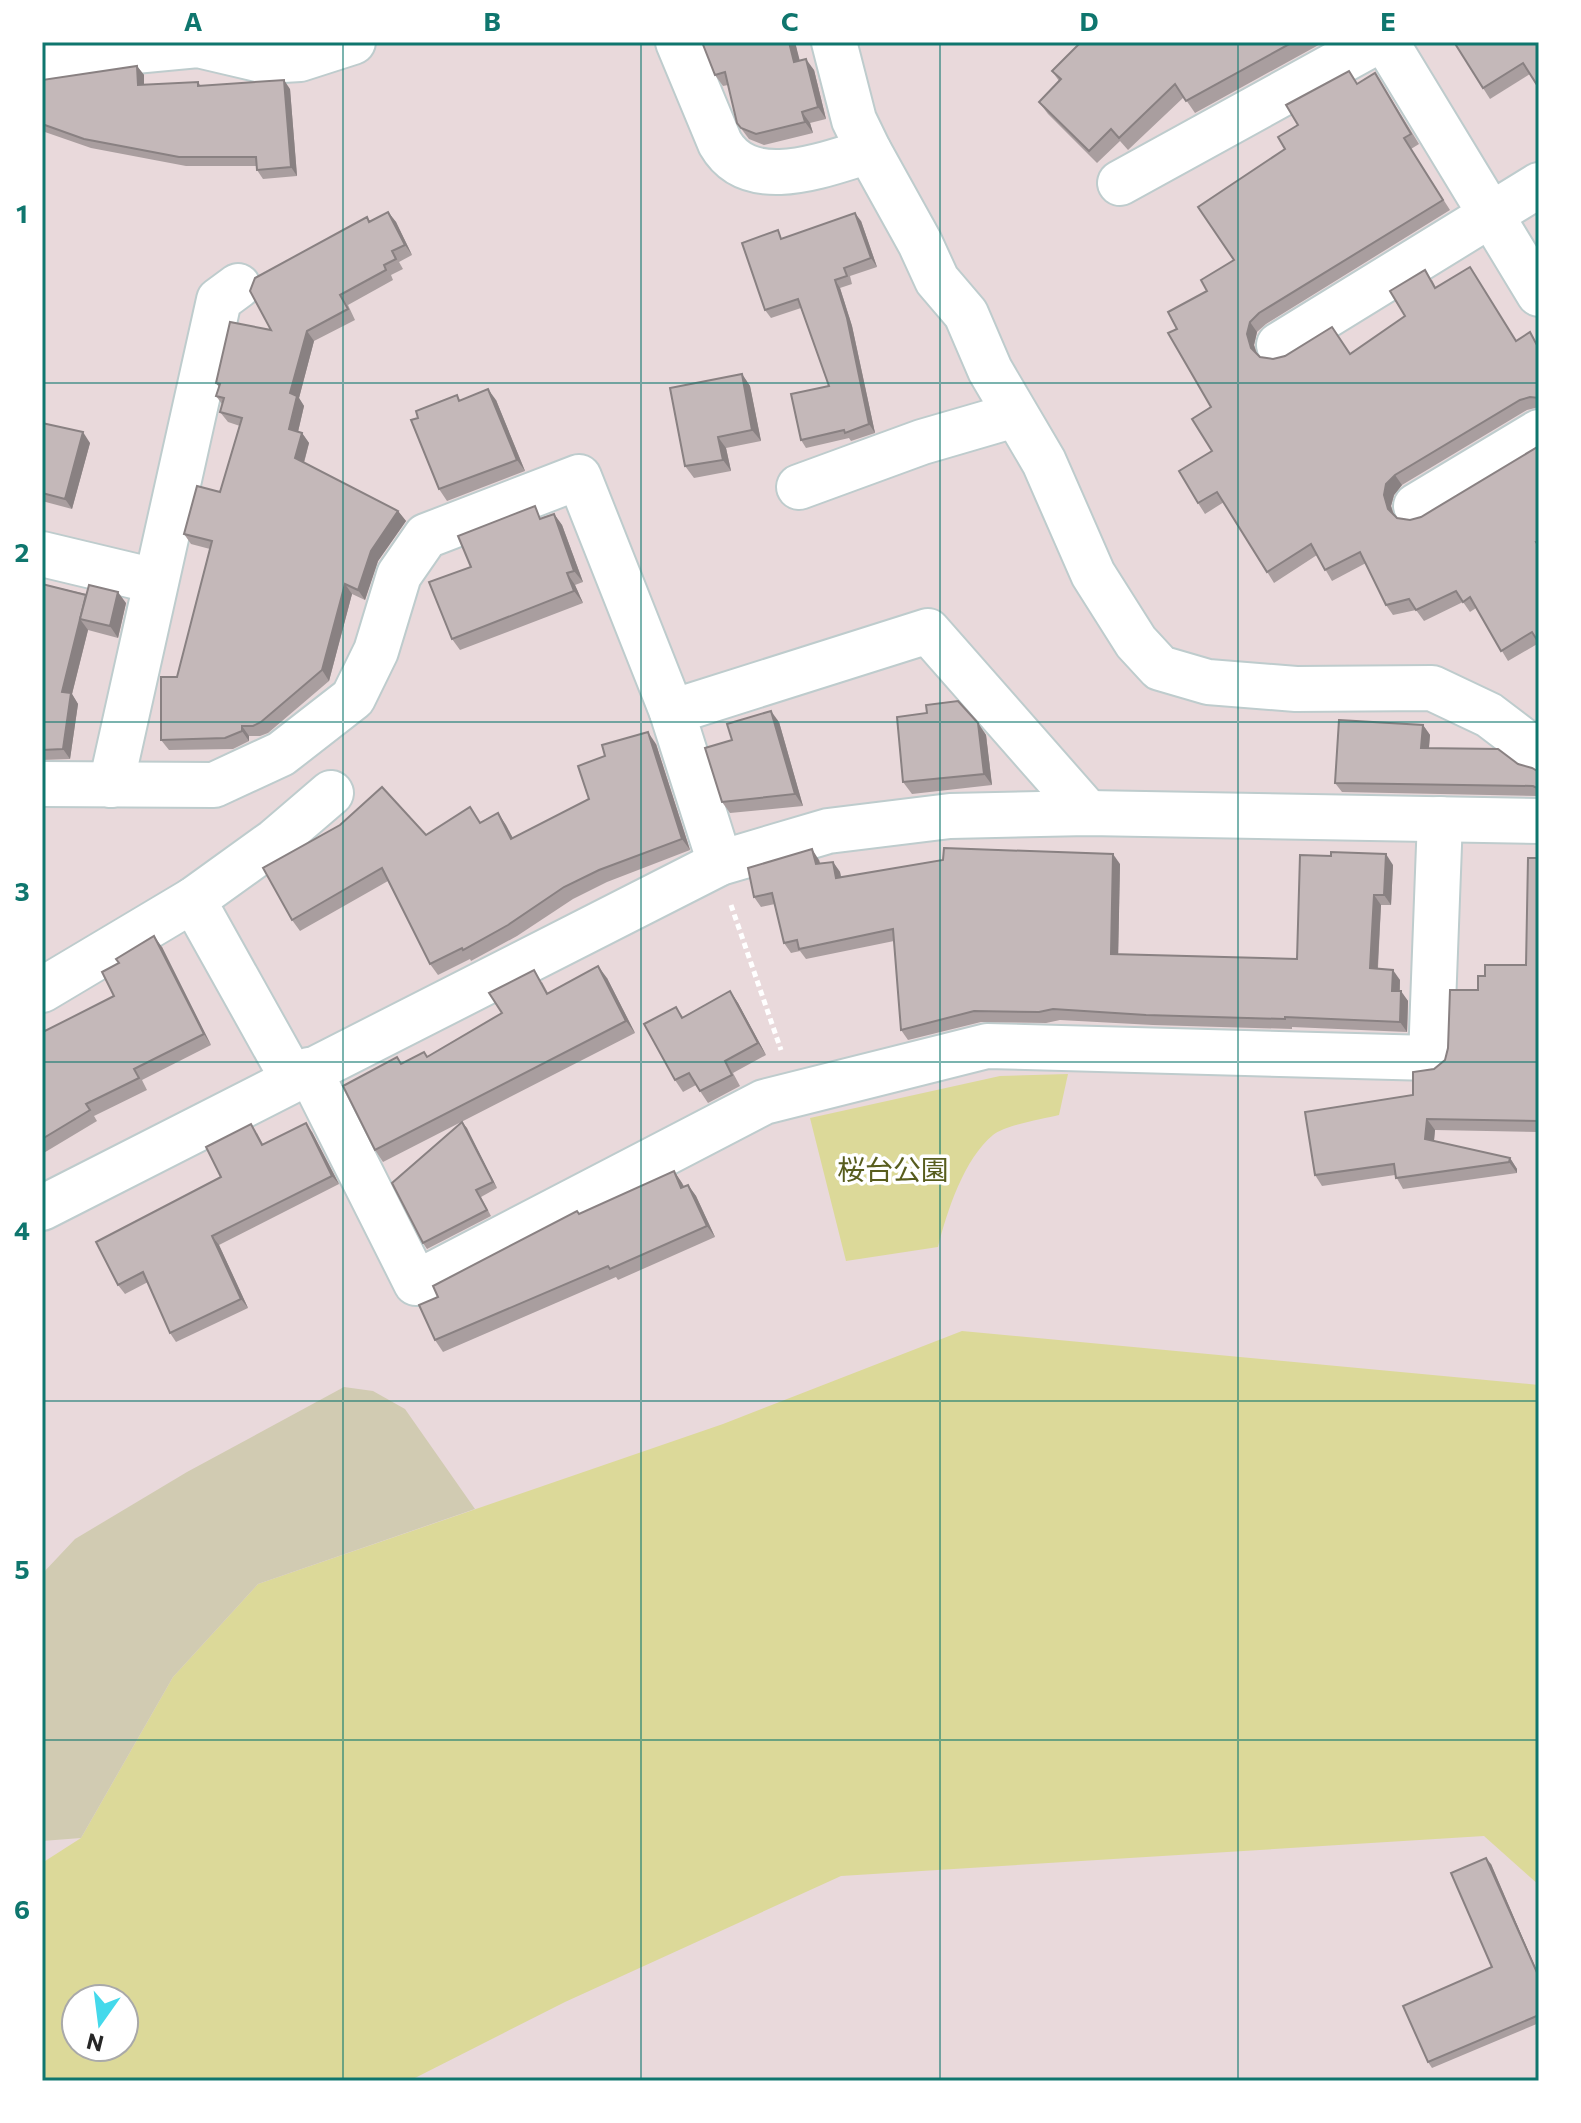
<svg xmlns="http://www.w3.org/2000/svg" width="1581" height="2123" viewBox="0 0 1581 2123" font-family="Commissioner,'Noto Sans JP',sans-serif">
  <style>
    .green { fill: #dcd999; fill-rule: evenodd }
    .cemetery { fill: #d1cbb2 }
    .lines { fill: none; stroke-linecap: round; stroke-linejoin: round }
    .minor-casing { stroke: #becccd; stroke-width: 48 }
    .path { stroke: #fff; stroke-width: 5; stroke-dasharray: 6 4; stroke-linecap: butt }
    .minor { stroke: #fff; stroke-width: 44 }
    .wall { fill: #a99e9f }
    .shaded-wall { fill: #898182 }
    .building { fill: #c4b8b9; stroke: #898182; stroke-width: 2 }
    .grid { fill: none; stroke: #0f766e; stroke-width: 2; stroke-opacity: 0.55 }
    .labels { text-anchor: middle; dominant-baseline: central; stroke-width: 7; stroke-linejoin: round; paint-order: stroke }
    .park-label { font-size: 28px; fill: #585d1e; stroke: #fff }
    .neatline { fill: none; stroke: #0f766e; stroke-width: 3 }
    .grid-label { font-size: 26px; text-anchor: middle; font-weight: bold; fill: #0f766e }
  </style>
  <rect width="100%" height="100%" fill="#e9d9db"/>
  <g class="green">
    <path d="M1068,1074L1059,1115C1043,1119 1005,1125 993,1135C964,1159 947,1211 938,1247L846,1261L810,1118L1000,1076Z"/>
    <path d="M962,1331L1539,1385V1885L1484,1836L841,1876L565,2002L409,2081H42V1863L81,1838L173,1677L258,1584L723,1424ZM76,1999H124V2047H76Z"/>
  </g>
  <path class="cemetery" d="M344,1387L373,1391L405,1409L475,1509L258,1584L173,1677L81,1838L42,1841V1574L75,1539L187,1472Z"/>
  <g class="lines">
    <defs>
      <g id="minor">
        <path d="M678,42L720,143C750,195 825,164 869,151"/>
        <path d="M834,42L854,120L869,151L920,243L937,280L966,314L990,370L1044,462L1093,574L1136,642L1160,668L1208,682L1296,689L1432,688L1489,715L1539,753"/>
        <path d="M1386,42L1539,294"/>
        <path d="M42,65L103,54L198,45L266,61L300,59L353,42"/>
        <path d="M1120,183L1376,42"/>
        <path d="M1279,345L1539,185"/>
        <path d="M799,487L922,442L1015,415"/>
        <path d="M1416,506L1539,432"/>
        <path d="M42,554L155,581"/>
        <path d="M672,712L928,631L1088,813"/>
        <path d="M42,784L214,785L281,754L353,698L376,651L399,575L426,536L579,477L672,712L720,863"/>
        <path d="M111,785L219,300L238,286"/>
        <path d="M42,990L193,900"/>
        <path d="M309,1070L416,1283L764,1102L987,1046L1431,1058L1440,819"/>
        <path d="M293,1079L193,900L275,841L331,793"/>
        <path d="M42,1208L720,863L828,831L950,816L1088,813L1539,821"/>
      </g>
    </defs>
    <use href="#minor" class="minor-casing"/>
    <path class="path" d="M731,905L781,1050"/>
    <use href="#minor" class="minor"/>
  </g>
  <g class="wall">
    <path d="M702,42H795L799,60L814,70L826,119L810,123L813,133L764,145L749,139L737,123L728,85L723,86L715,75Z"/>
    <path d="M1081,42H1324L1195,113L1184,97L1128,150L1120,141L1097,163L1048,114L1039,102L1059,81L1052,71Z"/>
    <path d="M1539,42L1530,74L1490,99L1483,88Z"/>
    <path d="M137,66L144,75V85L198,82L201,86L290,89L297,176L263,179L257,170L256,166H186L91,148L42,131V80Z"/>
    <path d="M1357,84H1382L1419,144L1411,149L1450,210L1266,324L1257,332L1254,345L1257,353L1260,357L1273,359L1350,354L1405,316L1432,280L1436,288L1470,267L1516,341L1539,346V407L1527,410L1402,485L1394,495L1391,506L1394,514L1397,518L1410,520L1421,517L1539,446V643L1508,661L1476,608L1470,612L1463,602L1424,621L1416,610L1393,615L1386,605L1366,563L1332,581L1317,555L1274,583L1224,502L1205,514L1198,503L1212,451L1211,407L1177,329L1234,260L1285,149L1298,125Z"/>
    <path d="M388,212L396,222L412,255L399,262L403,269L391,275L393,280L348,305L355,320L314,341L299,398L304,406L298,432L302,433L309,443L304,463L398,511L406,521L378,561L365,600L352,594L329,681L268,733L260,736H249V741L233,749L169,750L161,740L210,549L191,544L184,534L220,492L240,426L228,422L220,412L222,404L216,396L219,387L216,383L271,330L367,217L370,221Z"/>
    <path d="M861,221L877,267L850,276L852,284L840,288L852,326L875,433L851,441L849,438L806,448L801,440L829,386L801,308L771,318L765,310L783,238Z"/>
    <path d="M742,374L750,386L761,441L726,448L731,471L694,478L685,466Z"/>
    <path d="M457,395L460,400H496L525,471L447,501L439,489L418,418Z"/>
    <path d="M42,423L90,443L72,509L42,501Z"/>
    <path d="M554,514L562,525L583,582L575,585L583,603L460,650L452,639L471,567L543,517Z"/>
    <path d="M42,584L126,603L118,638L88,630L72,694L78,704L70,759L42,760Z"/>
    <path d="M779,722L803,806L730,813L722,802L732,740Z"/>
    <path d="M978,723L986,735L992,785L912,794L903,782Z"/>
    <path d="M1423,725L1430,735L1429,748L1539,772V796L1342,792L1335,783Z"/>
    <path d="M656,744L690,850L607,882L573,899L517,936L471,961L470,959L438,975L430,964L388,881L300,931L292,920L426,835L480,822L498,813L513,838L589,799Z"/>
    <path d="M1539,858V1132L1435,1130L1434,1141L1510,1158L1517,1169V1173L1403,1189L1395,1175L1322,1186L1315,1175L1413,1095L1434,1069L1445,1060L1485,976L1526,965Z"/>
    <path d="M819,860L820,864L833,862L840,872L841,877L1120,864L1118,954L1297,959L1393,865L1391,905H1381L1378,968L1400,980V991L1408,1001L1407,1032L1292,1027V1029L1153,1025L1060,1020L1046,1023L981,1022L908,1040L901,1030L894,941L806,959L800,951L791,953L784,943L775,904L761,907L754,897Z"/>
    <path d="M162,947L211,1045L142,1080L147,1090L94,1116L97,1121L42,1154V1023L46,1031L114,996Z"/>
    <path d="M607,978L635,1033L383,1162L375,1150L424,1052L427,1057L502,1013L542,982L548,993Z"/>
    <path d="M730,991L738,1003L766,1055L733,1073L740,1086L708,1103L696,1085L683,1092L675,1080L676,1007L683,1017Z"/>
    <path d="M462,1122L497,1188L481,1197L491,1216L427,1249L423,1243Z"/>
    <path d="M312,1132L339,1184L219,1245L248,1308L176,1342L170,1333L148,1282L125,1294L118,1285L221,1177L257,1133L263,1144Z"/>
    <path d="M674,1171L684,1186L688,1185L696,1196L715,1237L618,1280L616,1277L443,1352L435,1340L579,1214Z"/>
    <path d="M1491,1864L1539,1976V2023L1432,2068L1428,2062L1492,1967Z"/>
  </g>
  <g class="shaded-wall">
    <path d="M789,42H795L803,73L794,62Z"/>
    <path d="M806,59L814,70L826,119L818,107Z"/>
    <path d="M137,66L144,75V94L138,85Z"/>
    <path d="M284,80L290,89L297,176L291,167Z"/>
    <path d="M802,112L810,123L813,133L805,122Z"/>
    <path d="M388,212L396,222L412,255L405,245Z"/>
    <path d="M855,213L861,221L877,267L871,258Z"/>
    <path d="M835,280L840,288L852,326L875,433L869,424Z"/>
    <path d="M1250,322L1257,332L1254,345L1258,359L1251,348L1247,334Z"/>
    <path d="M307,331L314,341L299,398L304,406L296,440L289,429L290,393Z"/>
    <path d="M742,374L750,386L761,441L752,430Z"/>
    <path d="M488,389L496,400L525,471L517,460Z"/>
    <path d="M83,432L90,443L72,509L65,499Z"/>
    <path d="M302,433L309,443L302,469L295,458Z"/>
    <path d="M718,437L726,448L731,471L723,460Z"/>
    <path d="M1395,475L1402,485L1394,495L1391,506L1395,520L1388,509L1384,495L1386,484Z"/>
    <path d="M398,511L406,521L378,561L365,600L358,590L371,551Z"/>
    <path d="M554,514L562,525L583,582L574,571Z"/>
    <path d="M567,573L575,585L583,603L574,591Z"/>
    <path d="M345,584L352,594L329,681L322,670Z"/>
    <path d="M118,592L126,603L118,638L110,626Z"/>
    <path d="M80,619L88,630L72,694L78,704L70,759L63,749L62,692Z"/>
    <path d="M771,711L779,722L803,806L795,794Z"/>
    <path d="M978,723L986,735L992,785L984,774Z"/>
    <path d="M1423,725L1430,735L1428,757L1421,748Z"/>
    <path d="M242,726L249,736V741L242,731Z"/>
    <path d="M648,732L656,744L690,850L682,839Z"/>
    <path d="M498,813L506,825L519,850L511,839Z"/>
    <path d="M812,849L819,860L823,874L816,864Z"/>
    <path d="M1113,854L1120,864L1118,964L1111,954Z"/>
    <path d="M1386,854L1393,865L1391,905L1384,895Z"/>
    <path d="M833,862L840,872L843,888L836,878Z"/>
    <path d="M1374,895L1381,905L1377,978L1370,968Z"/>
    <path d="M154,936L162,947L211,1045L204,1034Z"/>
    <path d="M598,966L607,978L635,1033L626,1021Z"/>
    <path d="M1393,970L1400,980L1399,1001L1392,991Z"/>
    <path d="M730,991L738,1003L766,1055L758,1043Z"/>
    <path d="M1401,991L1408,1001L1407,1032L1400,1022Z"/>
    <path d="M1427,1119L1435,1130L1433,1150L1425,1139Z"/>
    <path d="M462,1122L467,1128L497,1188L493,1182Z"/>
    <path d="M306,1123L312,1132L339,1184L332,1176Z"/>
    <path d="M1510,1158L1517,1169V1173L1509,1162Z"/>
    <path d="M674,1171L682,1183L689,1199L681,1188Z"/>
    <path d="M688,1185L696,1196L715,1237L707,1226Z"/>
    <path d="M212,1236L219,1245L248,1308L241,1299Z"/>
    <path d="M1486,1858L1491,1864L1539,1976V1979Z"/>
  </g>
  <g class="building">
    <path d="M702,42H789L794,62L806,59L818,107L802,112L805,122L756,134L741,128L737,123L725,72L715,75Z"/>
    <path d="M1081,42H1293L1186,101L1175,84L1119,138L1111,129L1089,151L1039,102L1061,79L1052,71Z"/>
    <path d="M1454,42H1539V88L1523,63L1483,88Z"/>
    <path d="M137,66L138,85L198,82V86L284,80L291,167L257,170L256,157H179L84,139L42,124V80Z"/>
    <path d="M1349,71L1357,84L1375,73L1411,134L1404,138L1443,200L1259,313L1250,322L1247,334L1251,348L1260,357L1273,359L1285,356L1332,327L1350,354L1405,316L1390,291L1425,270L1435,288L1470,267L1516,341L1530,332L1539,349V398L1530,397L1520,400L1395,475L1386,484L1384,495L1388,509L1397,518L1410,520L1421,517L1539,446V541L1536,542L1539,547V643L1532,632L1501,651L1470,597L1463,602L1456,591L1416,610L1409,599L1386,605L1360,552L1325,570L1311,544L1267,572L1217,492L1198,503L1179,471L1212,451L1192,419L1211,407L1168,333L1177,329L1168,312L1207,291L1201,280L1234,260L1198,207L1285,149L1278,137L1298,125L1286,105Z"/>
    <path d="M388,212L405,245L392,251L396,259L384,265L386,270L340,295L348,309L307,331L290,393L297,396L289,429L302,433L295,458L398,511L371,551L358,590L345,584L322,670L261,722L253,726H242V731L225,738L161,740V677H177L212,541L184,534L197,486L220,492L242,418L220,412L224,398L216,396L220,384L216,383L230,322L271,330L250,291L255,278L367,217L369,222Z"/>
    <path d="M855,213L871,258L844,268L847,276L835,280L847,318L869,424L845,433L844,430L801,440L791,394L829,386L798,299L765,310L742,243L778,230L781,239Z"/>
    <path d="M742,374L752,430L718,437L723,460L685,466L670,388Z"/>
    <path d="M488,389L517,460L439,489L411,420L418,418L416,411L457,395L459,401Z"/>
    <path d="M42,423L83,432L65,499L42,493Z"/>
    <path d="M535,506L540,519L554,514L574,571L567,573L574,591L452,639L429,582L471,567L458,536Z"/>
    <path d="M42,584L86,595L62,692L71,693L63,749L42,750Z"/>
    <path d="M89,585L118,592L110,626L80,619Z"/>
    <path d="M958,701L978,723L984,774L903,782L897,717L927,713L926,705Z"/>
    <path d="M771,711L795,794L722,802L705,748L732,740L727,724Z"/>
    <path d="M1339,720L1423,725L1421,748L1498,749L1518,764L1532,768L1539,772V789L1533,786L1335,783Z"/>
    <path d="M648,732L682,839L599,870L564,887L508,925L463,950L462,948L430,964L382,868L292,920L263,868L340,825L382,787L426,835L470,807L480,823L498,813L511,839L589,799L578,766L605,756L602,745Z"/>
    <path d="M944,848L1113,854L1111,954L1297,959L1300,855L1331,856V852L1386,854L1384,895H1374L1370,968L1393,970L1392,991H1401L1400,1022L1285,1017V1019L1146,1015L1053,1009L1039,1012L974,1011L901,1030L893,929L799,949L797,940L784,943L772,893L754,897L748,868L812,849L816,864L833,862L836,878L943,860Z"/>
    <path d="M1528,858H1539V1121L1427,1119L1425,1139L1510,1158L1509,1162L1396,1178L1394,1164L1315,1175L1305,1112L1413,1095V1072L1434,1069L1445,1060L1448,1048L1450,990H1478V976H1485V965H1526Z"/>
    <path d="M154,936L204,1034L134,1069L139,1078L86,1104L90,1110L42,1139V1026L45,1031L114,996L102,972L119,963L116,959Z"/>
    <path d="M598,966L626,1021L375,1150L343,1086L397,1057L401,1064L424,1052L427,1057L502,1013L489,993L534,970L547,994Z"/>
    <path d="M730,991L758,1043L725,1061L732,1075L700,1091L689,1073L675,1080L644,1024L676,1007L682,1018Z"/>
    <path d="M462,1122L493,1182L476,1190L487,1210L423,1243L392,1183Z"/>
    <path d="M306,1123L332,1176L212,1236L241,1299L170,1333L143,1272L118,1285L96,1242L221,1177L206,1147L251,1124L262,1145Z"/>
    <path d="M674,1171L681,1188L688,1185L707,1226L610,1269L608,1266L435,1340L419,1305L438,1297L433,1286L577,1211L579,1214Z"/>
    <path d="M1486,1858L1539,1977V2015L1428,2062L1403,2006L1492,1967L1451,1873Z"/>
  </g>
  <path class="grid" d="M343,42V2081M641,42V2081M940,42V2081M1238,42V2081M42,383H1539M42,722H1539M42,1062H1539M42,1401H1539M42,1740H1539"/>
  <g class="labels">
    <g class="park-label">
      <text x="893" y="1169">桜台公園</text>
    </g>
  </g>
  <rect width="1581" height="2123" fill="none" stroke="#ffffff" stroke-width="88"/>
  <g transform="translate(100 2023) rotate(194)"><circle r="38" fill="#ffffff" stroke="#a9a9a9" stroke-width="2"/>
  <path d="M0-6L14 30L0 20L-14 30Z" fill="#44d9eb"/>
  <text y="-12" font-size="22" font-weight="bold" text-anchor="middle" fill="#272727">N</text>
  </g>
  <rect x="44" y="44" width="1493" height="2035" class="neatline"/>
  <g class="grid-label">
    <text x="193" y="31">A</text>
    <text x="492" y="31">B</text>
    <text x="790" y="31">C</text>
    <text x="1089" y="31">D</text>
    <text x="1388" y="31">E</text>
    <text x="22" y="223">1</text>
    <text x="22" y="562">2</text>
    <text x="22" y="901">3</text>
    <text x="22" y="1240">4</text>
    <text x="22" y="1579">5</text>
    <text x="22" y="1919">6</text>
  </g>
</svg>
